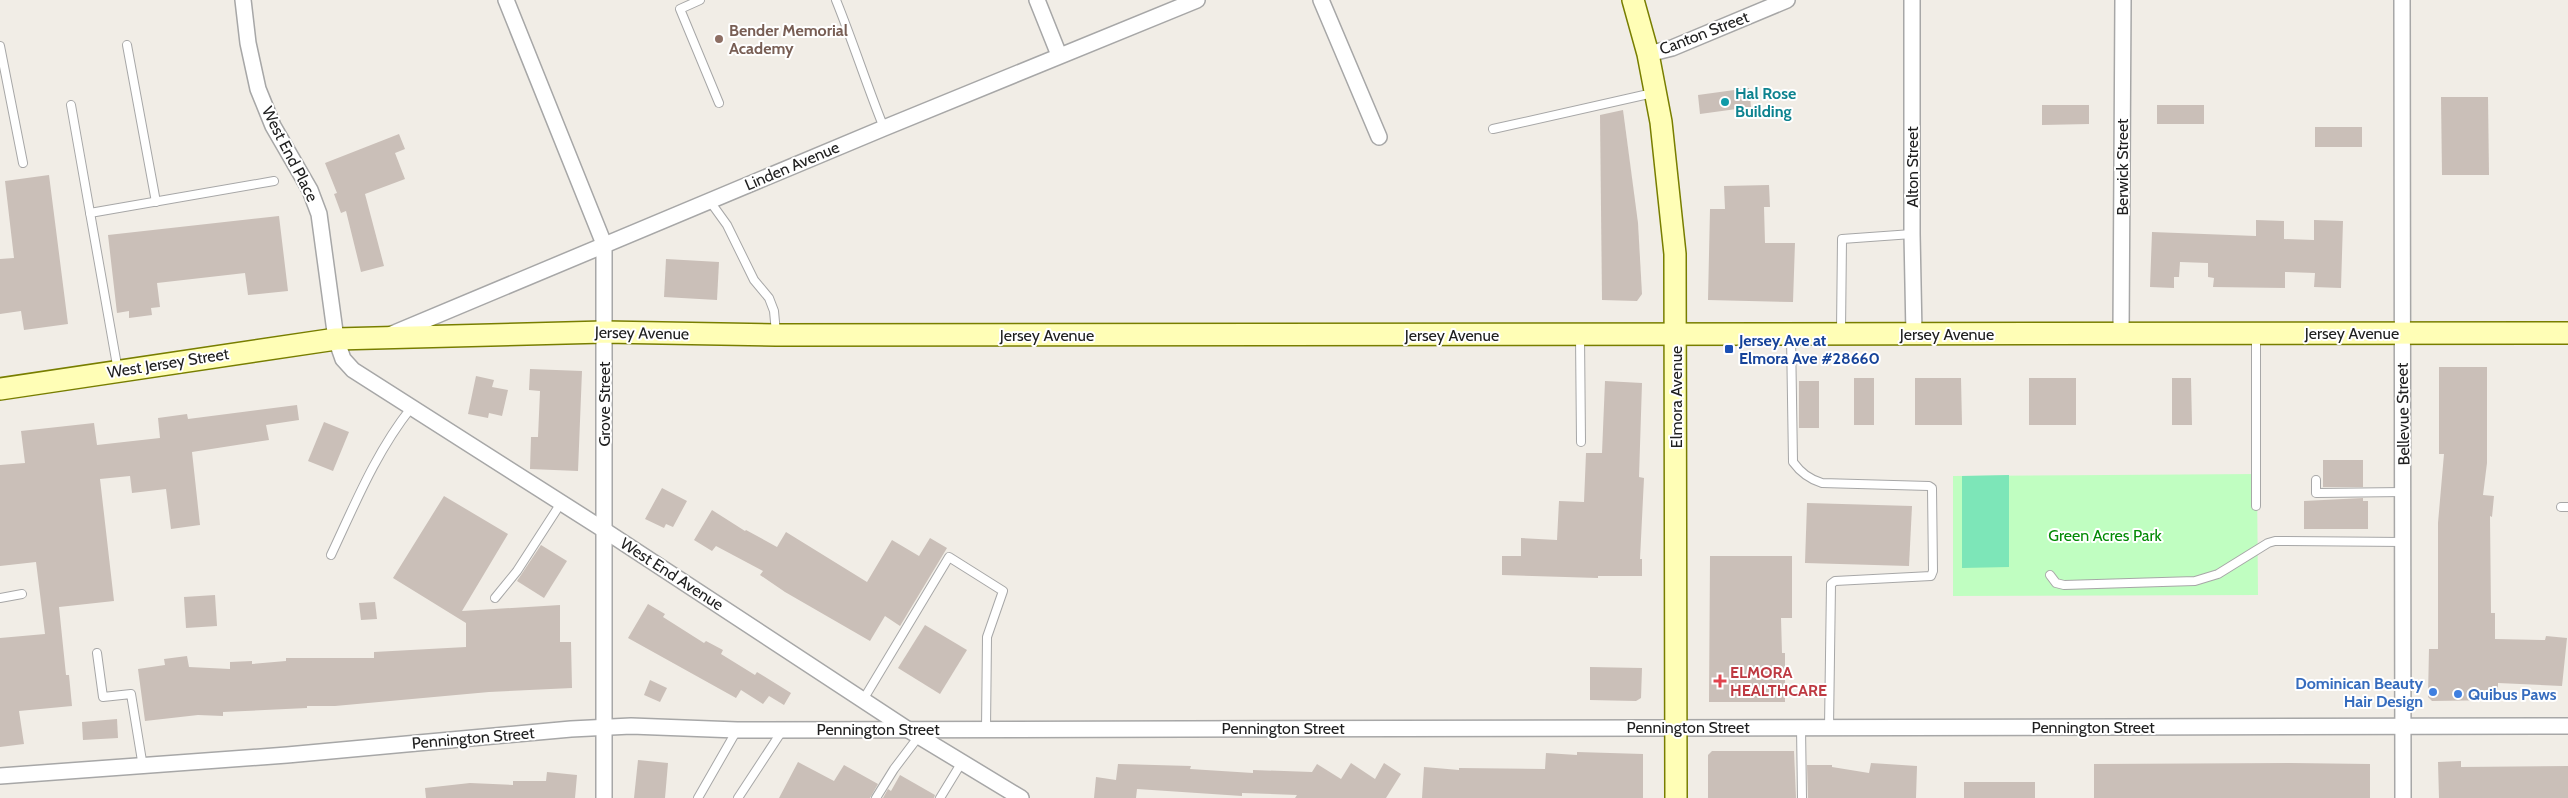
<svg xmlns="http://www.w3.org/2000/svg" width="2568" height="798" viewBox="0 0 2568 798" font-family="Cabin,sans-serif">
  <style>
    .park { fill: #c0fec1 }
    .pitch { fill: #7de6b8 }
    .building { fill: #cabfb8 }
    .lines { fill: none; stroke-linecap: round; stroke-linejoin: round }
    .lane-casing { stroke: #a7a7a7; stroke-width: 10 }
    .street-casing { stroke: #a7a7a7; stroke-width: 18 }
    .secondary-casing { stroke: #787e00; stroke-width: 24 }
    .lane { stroke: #fff; stroke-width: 8 }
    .street { stroke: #fff; stroke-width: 15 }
    .secondary { stroke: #fffeb6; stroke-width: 21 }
    .education-dot { fill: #8d6e63; stroke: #fff; stroke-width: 2 }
    .culture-dot { fill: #0f9aa8; stroke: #fff; stroke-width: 2 }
    .transit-dot { fill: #1a4fb4; stroke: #fff; stroke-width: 2 }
    .health-dot { fill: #e0444e; stroke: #fff; stroke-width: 2 }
    .shop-dot { fill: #3f7fe0; stroke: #fff; stroke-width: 2 }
    .labels { text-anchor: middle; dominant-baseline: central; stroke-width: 4; stroke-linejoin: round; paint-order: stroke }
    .education-label { font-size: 16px; font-weight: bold; fill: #785e54; stroke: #fff; text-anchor: start }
    .street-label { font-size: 16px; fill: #202020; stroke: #fff }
    .culture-label { font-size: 16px; font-weight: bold; fill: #0d838f; stroke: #fff; text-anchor: start }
    .transit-label { font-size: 16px; font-weight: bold; fill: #164399; stroke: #fff; text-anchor: start }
    .park-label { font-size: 16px; fill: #028a05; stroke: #fff }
    .health-label { font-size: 16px; font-weight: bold; fill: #be3a42; stroke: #fff; text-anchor: start }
    .shop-label { font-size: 16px; font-weight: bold; fill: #366cbe; stroke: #fff; text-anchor: end }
  </style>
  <rect width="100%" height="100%" fill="#f1ede6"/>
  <path class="park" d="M2257,474L2258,595L1953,596V476Z"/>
  <path class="pitch" d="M2009,475V567L1962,568V476Z"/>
  <g class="building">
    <path d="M1749,88L1751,107L1700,114L1698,95Z"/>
    <path d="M2441,97H2488L2489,175H2442Z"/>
    <path d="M2042,105H2089V124L2042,125Z"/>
    <rect x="2157" y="105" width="47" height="19"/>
    <path d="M1623,110L1638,223L1642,294L1637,301L1602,300L1600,115Z"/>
    <rect x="2315" y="127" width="47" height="20"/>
    <path d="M399,134L405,149L395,153L405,179L365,194L384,266L361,272L346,211L341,213L334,194L337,193L325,163Z"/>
    <path d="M49,175L68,324L24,330L21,311L0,314V259L14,258L5,181Z"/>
    <path d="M1769,185L1770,207H1764L1765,243H1795L1793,302L1708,300L1710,209H1725L1724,186Z"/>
    <path d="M279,216L288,291L248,295L245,273L157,283L160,307L151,308L152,315L129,318V311L117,313L108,235Z"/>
    <path d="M2256,220L2284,221V239L2314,240V220L2343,221L2341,288L2314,287L2315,273L2285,272V288L2213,287L2214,278L2208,277V263L2180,262L2179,277H2174V288L2150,287L2152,232L2256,236Z"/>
    <path d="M666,259L719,262L717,300L664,297Z"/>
    <path d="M2439,367H2487V463L2483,495L2494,496L2492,517L2490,516L2491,613H2495V639L2545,640L2546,636L2567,638L2562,686L2498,683V700L2432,701L2428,697L2429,649H2438V523L2444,454H2439Z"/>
    <path d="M530,369L582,371L578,471L530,469L531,437H538L540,391L529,390Z"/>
    <path d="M476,376L494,380L492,387L508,390L502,416L489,413L488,418L468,414Z"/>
    <rect x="1854" y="378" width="20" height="47"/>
    <path d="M1915,378H1961L1962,425H1915Z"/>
    <rect x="2029" y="378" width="47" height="47"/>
    <path d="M2172,378H2191L2192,425H2172Z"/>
    <path d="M1605,381L1642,383L1639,477L1644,478L1640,559H1642V576H1598V578L1502,575V556H1521V538L1557,540L1559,501L1584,502L1586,453H1602Z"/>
    <rect x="1799" y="381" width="20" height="47"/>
    <path d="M297,405L299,420L266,425L269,440L192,452L200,525L171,529L166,489L132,493L130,476L100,479L114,601L59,607L66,675H69L72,706L19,711L24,744L0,747V638L45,634L36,562L0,566V465L25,463L21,431L94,423L97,445L160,438L158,418L187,414L188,419Z"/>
    <path d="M324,422L349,432L333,471L308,461Z"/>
    <rect x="2323" y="460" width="40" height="27"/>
    <path d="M662,488L687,501L673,527L666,524L664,528L645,519Z"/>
    <path d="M444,496L508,534L462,611L560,605V642H571L572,688L489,692L335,706H307V708L223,712V716L198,715L145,721L138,669L165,665L164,659L187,656L189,667L230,669V662L252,661V664L286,661V658H374V652L466,647V623L393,578Z"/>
    <path d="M2363,498V501H2368V529H2304V501Z"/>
    <path d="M1807,503L1912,506L1909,566L1805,563Z"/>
    <path d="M712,510L745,531L746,530L777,547L786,532L867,582L892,540L919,556L930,538L947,548L900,626L885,616L870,641L785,592L760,575L763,571L716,546L712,551L694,540Z"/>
    <path d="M541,545L567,561L544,598L517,581Z"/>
    <path d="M1710,556H1792V618H1781L1782,653H1785V702H1709Z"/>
    <path d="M215,595L217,626L186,628L184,597Z"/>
    <path d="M375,602L377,619L361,620L359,603Z"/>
    <path d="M648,604L665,614L663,617L704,643L706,641L723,650L721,654L755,675L757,672L791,693L784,705L769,696L763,704L741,690L736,698L628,638Z"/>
    <path d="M925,625L967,650L940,694L898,668Z"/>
    <path d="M1590,667L1642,668L1641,698L1636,701L1590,700Z"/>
    <path d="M650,680L667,688L660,702L644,695Z"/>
    <path d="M117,719L118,738L83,740L82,722Z"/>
    <path d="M1712,751H1794L1796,798H1708V755Z"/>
    <path d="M1577,752L1643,754V798H1422L1424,767L1459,770V768L1545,769L1546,753L1577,755Z"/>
    <path d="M638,760L668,763L665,798H634Z"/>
    <path d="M2461,761V767L2568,766V798H2439L2438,762Z"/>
    <path d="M798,762L834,781L844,765L878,784L870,798H779Z"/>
    <path d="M1351,763L1375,779L1384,763L1401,774L1386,798H1295L1297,795L1242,793V796L1137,789L1136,798H1094L1096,777L1116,780L1118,764L1191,766L1190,769L1253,773V770L1312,772L1317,764L1341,779Z"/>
    <path d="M1871,763L1917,766L1916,798H1808L1807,765H1832V767L1869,773Z"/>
    <path d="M2291,763L2370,764V798H2094V764Z"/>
    <path d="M547,772L577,775L575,798H426L425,788L470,783L513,785V781H546Z"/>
    <path d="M900,775L935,795L934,798H883L888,789L891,791Z"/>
    <rect x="1964" y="782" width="71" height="16"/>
  </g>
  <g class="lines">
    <defs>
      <g id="lane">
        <path d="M700,0L680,9L719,103"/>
        <path d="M836,0C853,42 867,86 884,128"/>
        <path d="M127,45L156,202"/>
        <path d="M0,46L23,163"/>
        <path d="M71,105L118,371"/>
        <path d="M1493,129L1653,93"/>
        <path d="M709,200L727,225L754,280L769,298L774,311L776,333"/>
        <path d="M90,213L274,181"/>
        <path d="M1841,331L1842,239L1912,234"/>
        <path d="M2256,335V506"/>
        <path d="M1580,336L1581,442"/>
        <path d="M1791,336L1793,462C1801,473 1809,479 1822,483L1929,486L1932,488L1933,571L1931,576L1835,581L1831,584L1829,727"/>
        <path d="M2316,480V493L2404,492"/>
        <path d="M2561,507H2568"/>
        <path d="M331,555C355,504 376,452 411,408"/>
        <path d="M2050,575L2056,583L2064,585L2195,581L2218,574L2268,543L2275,541L2404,542"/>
        <path d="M0,598L22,594"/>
        <path d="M495,598L517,571L561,503"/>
        <path d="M97,653L103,697L131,694L143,767"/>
        <path d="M863,700L949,557L1003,591L987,637L986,729"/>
        <path d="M1801,727L1802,798"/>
        <path d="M698,798L737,730"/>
        <path d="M738,798L782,731"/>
        <path d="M876,798L894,769L919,736"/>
        <path d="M940,798L962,762"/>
      </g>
      <g id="street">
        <path d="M243,0L248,43L258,89L273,126L310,190L319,214L336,339L343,359L353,370L604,530L907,729L1021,798"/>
        <path d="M506,0L604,244V798"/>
        <path d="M1037,0L1059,55"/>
        <path d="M1321,0L1379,137"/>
        <path d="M1912,0V234L1914,334"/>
        <path d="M2402,0L2403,798"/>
        <path d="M1648,54L1672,48L1787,0"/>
        <path d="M392,334L884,128L1197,0"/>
        <path d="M2121,334L2123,0"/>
        <path d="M0,776L287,755L571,729L631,726L737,730L2568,726"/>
      </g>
      <g id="secondary">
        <path d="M1633,0L1648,54L1661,122L1675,254L1676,798"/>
        <path d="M0,389L336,339L604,332L776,335L2568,333"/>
      </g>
    </defs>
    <use href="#lane" class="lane-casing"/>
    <use href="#street" class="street-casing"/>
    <use href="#secondary" class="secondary-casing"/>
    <use href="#lane" class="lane"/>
    <use href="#street" class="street"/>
    <use href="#secondary" class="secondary"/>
  </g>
  <circle class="education-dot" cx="719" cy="39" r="5"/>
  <circle class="culture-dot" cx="1725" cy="102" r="5"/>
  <rect class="transit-dot" x="1724" y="344" width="10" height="10" rx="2.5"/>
  <path class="health-dot" d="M1717.5 673.5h5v5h5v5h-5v5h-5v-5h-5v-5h5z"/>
  <g class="shop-dot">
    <circle cx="2433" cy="692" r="5"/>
    <circle cx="2458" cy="694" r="5"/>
  </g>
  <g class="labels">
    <g class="education-label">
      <text x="729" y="30">Bender Memorial<tspan x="729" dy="18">Academy</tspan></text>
    </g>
    <g class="street-label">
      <text transform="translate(1704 33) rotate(-21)">Canton Street</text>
      <text transform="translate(290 154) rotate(63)">West End Place</text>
      <text transform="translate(792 166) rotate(-23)">Linden Avenue</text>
      <text transform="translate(1912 167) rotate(-90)">Alton Street</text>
      <text transform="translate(2122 167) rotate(-90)">Berwick Street</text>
      <text transform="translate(642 333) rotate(1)">Jersey Avenue</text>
      <text x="2352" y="333">Jersey Avenue</text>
      <text x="1947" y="334">Jersey Avenue</text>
      <text x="1047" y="335">Jersey Avenue</text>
      <text x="1452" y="335">Jersey Avenue</text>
      <text transform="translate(168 363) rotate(-9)">West Jersey Street</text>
      <text transform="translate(1676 397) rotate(-90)">Elmora Avenue</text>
      <text transform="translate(604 404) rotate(-90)">Grove Street</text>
      <text transform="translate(2403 414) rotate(-91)">Bellevue Street</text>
      <text transform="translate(672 574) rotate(33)">West End Avenue</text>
      <text x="1688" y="727">Pennington Street</text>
      <text x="2093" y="727">Pennington Street</text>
      <text x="1283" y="728">Pennington Street</text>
      <text x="878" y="729">Pennington Street</text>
      <text transform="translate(473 738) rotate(-5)">Pennington Street</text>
    </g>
    <g class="culture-label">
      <text x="1735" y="93">Hal Rose<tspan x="1735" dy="18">Building</tspan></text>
    </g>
    <g class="transit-label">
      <text x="1739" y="340">Jersey Ave at<tspan x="1739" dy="18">Elmora Ave #28660</tspan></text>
    </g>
    <g class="park-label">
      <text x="2105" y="535">Green Acres Park</text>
    </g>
    <g class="health-label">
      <text x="1730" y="672">ELMORA<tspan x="1730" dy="18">HEALTHCARE</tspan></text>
    </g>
    <g class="shop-label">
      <text x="2423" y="683">Dominican Beauty<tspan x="2423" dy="18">Hair Design</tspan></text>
      <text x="2468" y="694" text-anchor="start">Quibus Paws</text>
    </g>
  </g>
</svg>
